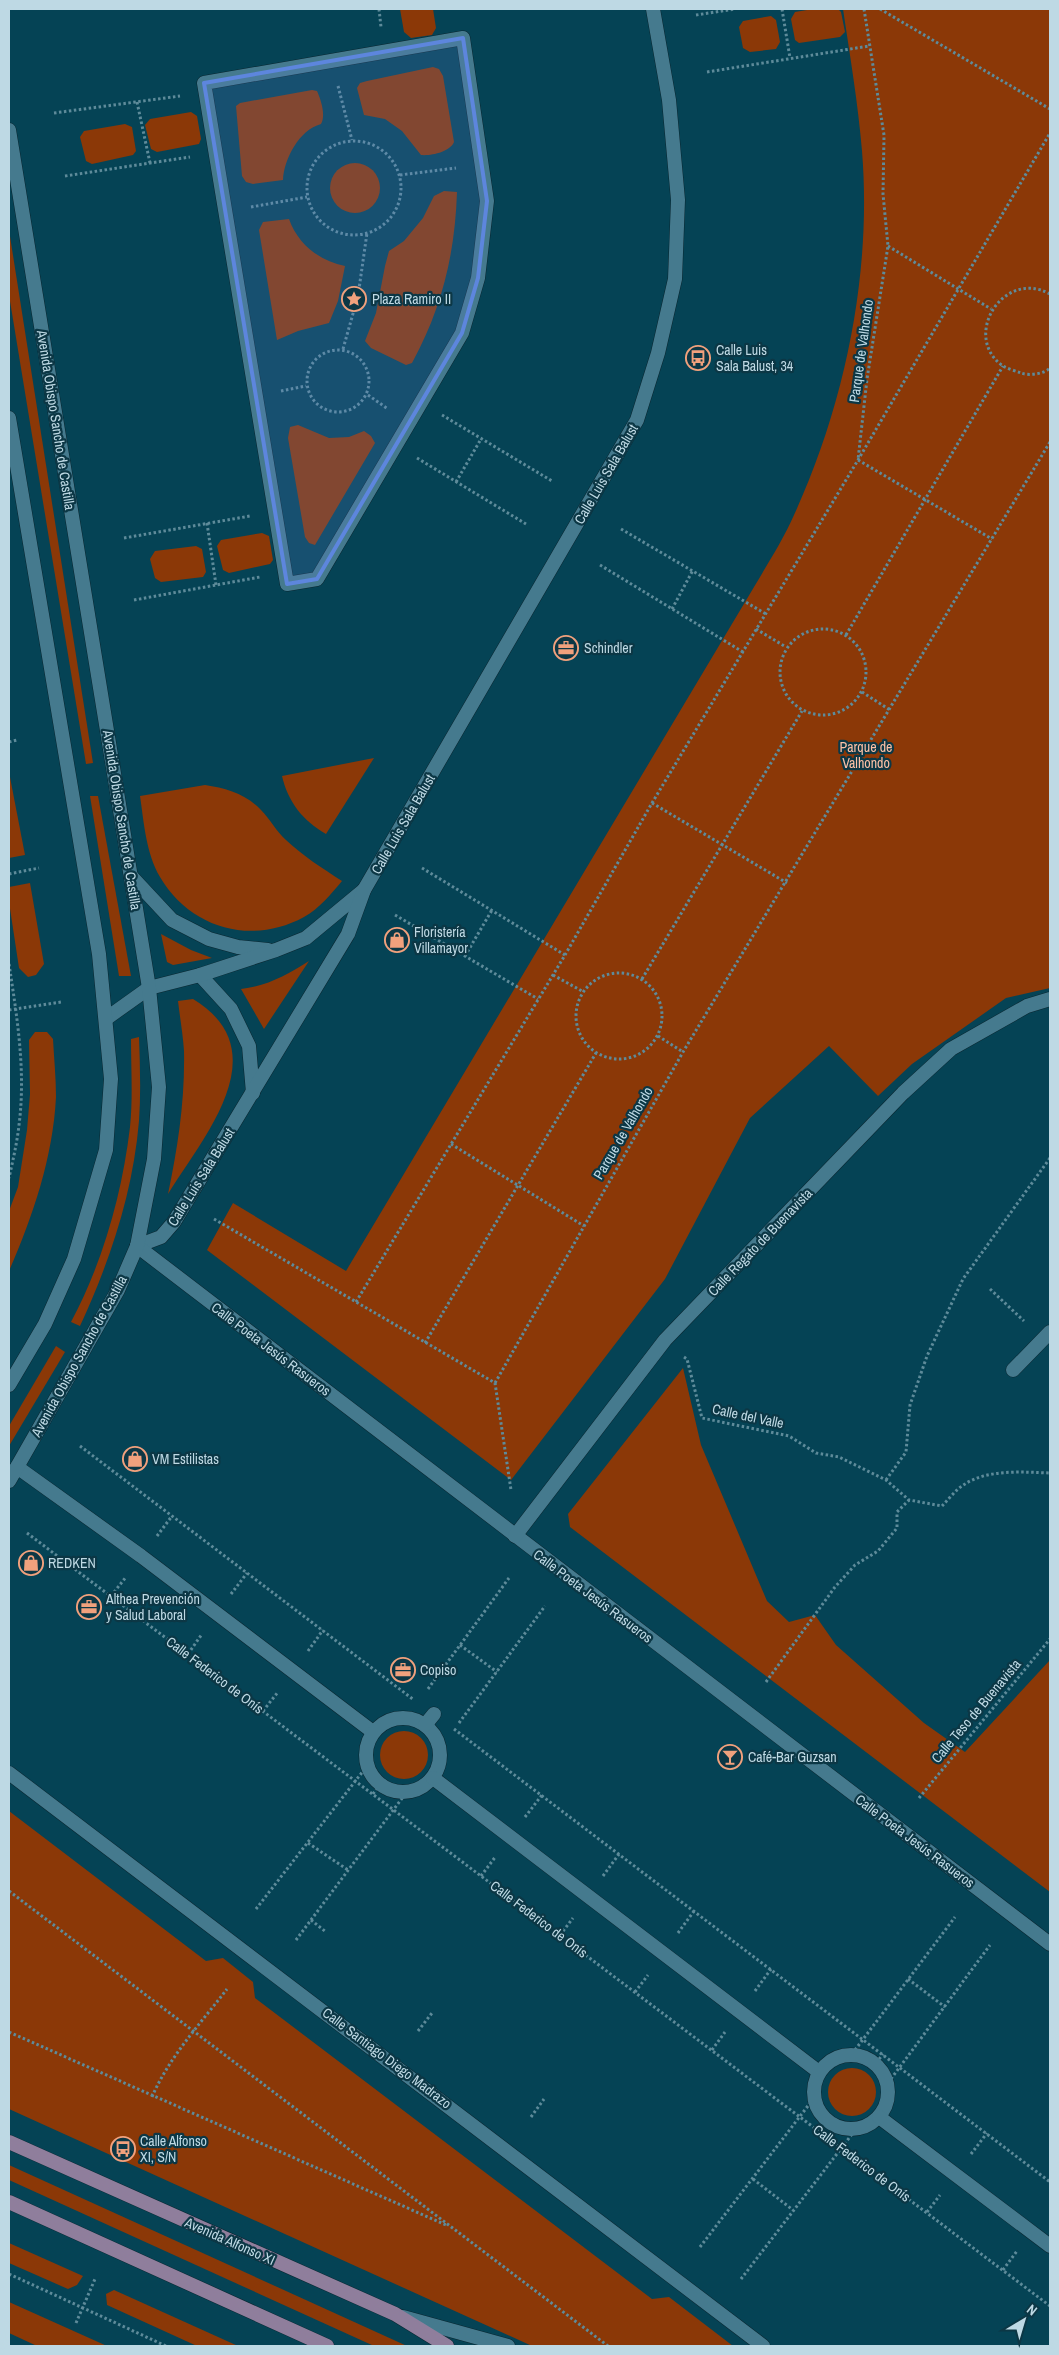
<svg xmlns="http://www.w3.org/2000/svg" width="1059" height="2355" viewBox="0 0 1059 2355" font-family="'Archivo Narrow',sans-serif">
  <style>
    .green { fill: #8b3807 }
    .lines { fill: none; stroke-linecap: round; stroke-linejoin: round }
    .pedestrian-casing { stroke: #0a2731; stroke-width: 15 }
    .minor-casing { stroke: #0a2731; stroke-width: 15 }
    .secondary-casing { stroke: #0a2731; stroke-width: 15 }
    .primary-casing { stroke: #0a2731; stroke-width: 15 }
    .path { stroke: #5e8b9a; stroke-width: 3; stroke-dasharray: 2.5 2.5; stroke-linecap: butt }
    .pedestrian { stroke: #457a8e; stroke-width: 14 }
    .minor { stroke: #457a8e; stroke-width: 14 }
    .secondary { stroke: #457a8e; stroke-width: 14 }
    .primary { stroke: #8f7e9c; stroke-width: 14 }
    .marked { fill: #5d86dd; fill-opacity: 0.2; stroke: #5d86dd; stroke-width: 4; stroke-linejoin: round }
    .labels { text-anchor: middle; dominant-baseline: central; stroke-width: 4.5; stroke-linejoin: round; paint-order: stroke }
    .poi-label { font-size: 14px; fill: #bed9e4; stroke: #0c3745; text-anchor: start }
    .street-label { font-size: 14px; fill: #bed9e4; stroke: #0c3745 }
    .park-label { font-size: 14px; fill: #fdc1a6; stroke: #0c3745 }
  </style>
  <rect width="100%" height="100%" fill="#054355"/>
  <g class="green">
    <path d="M400,9H433L436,28L432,35L411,38L404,32Z"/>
    <path d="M813,9H838L841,12L845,32L840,37L799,43L795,40L791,19L795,12Z"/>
    <path d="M843,9H1050V988L1006,998L912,1064L878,1096L829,1046L750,1118L665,1279L511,1480L207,1250L233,1203L346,1271L754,587C768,563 783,540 794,515C845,404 872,273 862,151C858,103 850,56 843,9Z"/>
    <path d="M771,16L776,20L780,42L776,49L750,52L743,48L739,27L743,21Z"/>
    <path d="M433,67L439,69L443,76L454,142C450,152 431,156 421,155L402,131L385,119L364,115L357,88L360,83L367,81Z"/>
    <path d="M312,90L317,91C321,100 326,115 321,124C299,130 284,159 283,180L253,184L246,182L242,176L236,106L240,103Z"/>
    <path d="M191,112L197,116L201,139L199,144L157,152L151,149L145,125L150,119Z"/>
    <path d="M125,124L132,127L136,151L133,155L92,164L86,161L80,137L84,131Z"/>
    <circle cx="355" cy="188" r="25"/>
    <path d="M444,191L457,192C455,254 442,308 412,363L406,365L371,348L365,341L376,313L385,266L389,251L404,241L423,218L434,196Z"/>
    <path d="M289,219C298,244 318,260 345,266L338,301L329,323L298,331L277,340L259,230L263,222Z"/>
    <path d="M9,230L93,763L86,764L9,295Z"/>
    <path d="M298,425L329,438L349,437L364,431L371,436L375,443L315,545L309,543L305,537L288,438L290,427Z"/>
    <path d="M262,533L269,536L273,560L270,564L229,573L223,570L217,546L221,540Z"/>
    <path d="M196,546L202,549L206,572L203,577L161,582L155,578L150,559L155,551Z"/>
    <path d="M374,758L326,834C303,821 288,802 282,776Z"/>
    <path d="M9,772L25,855L9,858Z"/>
    <path d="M205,785C226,788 246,794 261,810C270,819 276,831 286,840C303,856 322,868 342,881C331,894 320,908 304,917C251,946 190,928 160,877C146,853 144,823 140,796Z"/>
    <path d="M90,796H98L131,976H119Z"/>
    <path d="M30,883L44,964L36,975L28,977L19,968L9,902V887Z"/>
    <path d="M161,934L191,950L212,958L173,965L167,962Z"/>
    <path d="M309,961L264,1029L241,989C267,986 287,975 309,961Z"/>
    <path d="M193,999C279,1051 204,1136 168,1194C178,1147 185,1100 184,1051C183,1035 180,1018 178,1001Z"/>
    <path d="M35,1032H47L53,1039C54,1058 56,1078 56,1097C53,1157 33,1216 9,1271V1211L18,1187L27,1130L30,1094L29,1040Z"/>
    <path d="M139,1037C140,1065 141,1093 139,1121C133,1193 110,1261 80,1326L71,1322C103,1262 122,1194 130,1127C133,1098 131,1068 131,1039Z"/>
    <path d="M56,1346L65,1352L9,1446V1426Z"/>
    <path d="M683,1368L701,1445L767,1601L789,1622L815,1615L836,1645L924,1723L965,1752L1050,1660V1892L570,1527L568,1514Z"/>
    <circle cx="404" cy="1755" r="24"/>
    <path d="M9,1811L206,1961L223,1958L253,1982L255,1998L652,2299L669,2297L733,2346H532L9,2109Z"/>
    <circle cx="852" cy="2092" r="24"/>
    <path d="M9,2165L407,2346H374L9,2180Z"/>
    <path d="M9,2243L83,2276L77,2285L68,2289L9,2263Z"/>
    <path d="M114,2290L238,2346H197L107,2305L106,2294Z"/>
    <path d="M9,2302L107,2346H37L9,2333Z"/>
  </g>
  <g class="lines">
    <defs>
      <g id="pedestrian">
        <path d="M463,38L487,201L478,278L462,333L317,579L287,584L204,83Z"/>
        <path d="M17,1467L141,1556L373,1732"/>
        <circle cx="403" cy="1755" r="37"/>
        <path d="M425,1725L434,1714"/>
        <path d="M433,1778L819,2072"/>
        <circle cx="851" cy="2092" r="37"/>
        <path d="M879,2117L1050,2246"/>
      </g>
      <g id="minor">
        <path d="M131,876L172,920L209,939L238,947L268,950"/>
        <path d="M200,975L231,1009L249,1046L253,1093"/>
        <path d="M107,1018L149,988L200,975L276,950L306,938L364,890"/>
        <path d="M137,1246L161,1237L174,1222L348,934L364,890L637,420L658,353L675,279L678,200L669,100L653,9"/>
        <path d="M137,1246L1050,1944"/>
        <path d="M1013,1370L1050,1332"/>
        <path d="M515,1536L665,1340L903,1093L951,1049L1027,1006L1050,999"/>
        <path d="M9,1773L763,2346"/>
        <path d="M403,2317L508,2346"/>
      </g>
      <g id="secondary">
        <path d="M9,130L149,988L159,1087L154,1159L137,1246L118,1290L9,1481"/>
        <path d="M9,418L99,954L111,1079L106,1150L74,1259L45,1324L9,1385"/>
      </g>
      <g id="primary">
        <path d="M9,2142L395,2314L447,2346"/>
        <path d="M9,2202L327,2346"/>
      </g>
    </defs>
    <use href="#pedestrian" class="pedestrian-casing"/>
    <use href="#minor" class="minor-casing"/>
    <use href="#secondary" class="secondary-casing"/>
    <use href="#primary" class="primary-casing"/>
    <g class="path">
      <path d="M379,9L381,27"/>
      <path d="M782,9L790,58"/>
      <path d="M864,9L884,135L883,194L888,246L867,379L858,460L992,539"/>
      <path d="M880,9L1050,109"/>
      <path d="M696,15L735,9"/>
      <path d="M707,72L869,46"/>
      <path d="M338,86L352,140"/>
      <path d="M137,102L150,163"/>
      <path d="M54,113L180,96"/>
      <circle cx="354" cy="188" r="47"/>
      <path d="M400,175L456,168"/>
      <path d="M65,176L190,157"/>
      <path d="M251,207L307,197"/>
      <path d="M888,246L991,309"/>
      <path d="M1050,294C1003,268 961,337 1003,366C1008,369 1016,371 1021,373C1029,376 1044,374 1050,368"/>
      <path d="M343,349L358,296L367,233"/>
      <circle cx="338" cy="381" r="31"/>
      <path d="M281,391L306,386"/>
      <path d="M368,395L388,409"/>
      <path d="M442,415L552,481"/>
      <path d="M417,458L526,524"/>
      <path d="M456,482L481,439"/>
      <path d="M207,523L216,585"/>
      <path d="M621,529L766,614"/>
      <path d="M124,538L250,516"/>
      <path d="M600,565L743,652"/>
      <path d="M134,600L260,577"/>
      <path d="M672,609L693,570"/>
      <circle cx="823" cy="672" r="43"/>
      <path d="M756,629L786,647"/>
      <path d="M846,635L1003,366"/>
      <path d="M862,692L890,710"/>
      <path d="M9,742L17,740"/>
      <path d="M652,803L787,883"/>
      <path d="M422,868L565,955"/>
      <path d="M9,874L39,868"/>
      <path d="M395,915L538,999"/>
      <path d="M465,956L492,910"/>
      <path d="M9,964C17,1017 26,1071 19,1125C17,1143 13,1160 9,1178"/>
      <circle cx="619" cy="1016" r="43"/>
      <path d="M553,975L582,991"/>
      <path d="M642,979L802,711"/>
      <path d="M9,1010L61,1002"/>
      <path d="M658,1036L683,1052"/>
      <path d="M451,1144L584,1226"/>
      <path d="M214,1219L495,1383L511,1490"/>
      <path d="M990,1289L1024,1321"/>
      <path d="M356,1302L565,955L652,803L858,460L1050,133"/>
      <path d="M425,1343L596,1053"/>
      <path d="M684,1357L687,1359L702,1418L789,1436L816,1453L839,1457L886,1480L909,1500L942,1506C949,1499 956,1489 965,1484C988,1469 1024,1472 1050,1473"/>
      <path d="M495,1383L683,1052L1050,442"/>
      <path d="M80,1446L414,1700"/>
      <path d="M886,1480L906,1452L910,1405L927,1356L963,1279L1050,1158"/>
      <path d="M27,1533L1050,2306"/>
      <path d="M157,1536L172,1516"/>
      <path d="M231,1594L247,1573"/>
      <path d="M111,1596L126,1577"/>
      <path d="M460,1645L497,1672"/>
      <path d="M308,1651L323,1630"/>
      <path d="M188,1654L202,1634"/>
      <path d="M766,1682L835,1587L855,1565L878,1551L897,1528V1512L909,1500"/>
      <path d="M428,1689L509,1578"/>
      <path d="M263,1711L278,1692"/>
      <path d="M459,1723L545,1606"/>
      <path d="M454,1729L1050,2182"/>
      <path d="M373,1794L380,1784"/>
      <path d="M919,1798L1050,1639"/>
      <path d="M525,1817L542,1795"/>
      <path d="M308,1843L348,1870"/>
      <path d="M481,1876L496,1856"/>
      <path d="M603,1876L619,1854"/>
      <path d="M9,1891L608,2346"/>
      <path d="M256,1909L367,1766"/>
      <path d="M311,1920L326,1932"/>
      <path d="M678,1933L694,1911"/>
      <path d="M560,1935L573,1918"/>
      <path d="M296,1940L406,1793"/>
      <path d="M908,1979L945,2007"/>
      <path d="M755,1991L771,1969"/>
      <path d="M635,1992L648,1975"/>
      <path d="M418,2031L432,2013"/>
      <path d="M9,2032L446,2225"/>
      <path d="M712,2050L725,2032"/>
      <path d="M852,2054L955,1917"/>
      <path d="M876,2063L883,2054"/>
      <path d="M888,2083L990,1945"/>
      <path d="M152,2097C169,2057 201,2023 227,1989"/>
      <path d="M531,2117L544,2099"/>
      <path d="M820,2131L827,2120"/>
      <path d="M971,2154L987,2133"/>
      <path d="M753,2179L793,2210"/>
      <path d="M927,2212L940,2195"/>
      <path d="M700,2247L814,2098"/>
      <path d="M1003,2270L1017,2251"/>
      <path d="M9,2274L166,2346"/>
      <path d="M741,2279L856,2129"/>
      <path d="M76,2323L95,2279"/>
    </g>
    <use href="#pedestrian" class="pedestrian"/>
    <use href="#minor" class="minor"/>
    <use href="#secondary" class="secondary"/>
    <use href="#primary" class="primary"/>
  </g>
  <path class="marked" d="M463,38L487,201L478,278L462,333L317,579L287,584L204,83Z"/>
  <defs>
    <symbol id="sight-ring" viewBox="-11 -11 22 22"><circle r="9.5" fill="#0c3745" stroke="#f1a17d" stroke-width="1.5"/><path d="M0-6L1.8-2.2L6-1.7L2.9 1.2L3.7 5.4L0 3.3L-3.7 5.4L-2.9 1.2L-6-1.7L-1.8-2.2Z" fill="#f1a17d"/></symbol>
    <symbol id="bus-ring" viewBox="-11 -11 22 22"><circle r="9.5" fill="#0c3745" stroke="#f1a17d" stroke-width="1.5"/><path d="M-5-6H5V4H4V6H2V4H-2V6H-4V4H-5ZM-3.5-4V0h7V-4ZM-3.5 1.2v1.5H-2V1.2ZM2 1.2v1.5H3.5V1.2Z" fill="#f1a17d"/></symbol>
    <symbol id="office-ring" viewBox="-11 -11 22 22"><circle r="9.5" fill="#0c3745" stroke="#f1a17d" stroke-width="1.5"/><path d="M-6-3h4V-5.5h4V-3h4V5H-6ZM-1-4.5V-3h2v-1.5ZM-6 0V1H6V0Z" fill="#f1a17d"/></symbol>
    <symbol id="shop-ring" viewBox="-11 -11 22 22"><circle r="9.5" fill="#0c3745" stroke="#f1a17d" stroke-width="1.5"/><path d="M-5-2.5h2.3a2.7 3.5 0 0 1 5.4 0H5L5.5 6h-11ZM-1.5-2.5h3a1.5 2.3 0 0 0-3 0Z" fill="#f1a17d"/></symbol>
    <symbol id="bar-ring" viewBox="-11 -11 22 22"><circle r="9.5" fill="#0c3745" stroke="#f1a17d" stroke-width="1.5"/><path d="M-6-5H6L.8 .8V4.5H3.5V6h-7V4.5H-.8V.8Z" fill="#f1a17d"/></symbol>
  </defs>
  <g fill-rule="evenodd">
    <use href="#sight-ring" x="340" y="285" width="28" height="28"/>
    <use href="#bus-ring" x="684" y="344" width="28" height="28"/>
    <use href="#office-ring" x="552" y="634" width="28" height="28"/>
    <use href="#shop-ring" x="383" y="926" width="28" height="28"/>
    <use href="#shop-ring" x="121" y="1445" width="28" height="28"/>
    <use href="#shop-ring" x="17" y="1549" width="28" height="28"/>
    <use href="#office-ring" x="75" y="1593" width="28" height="28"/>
    <use href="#office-ring" x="389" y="1656" width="28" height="28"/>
    <use href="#bar-ring" x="716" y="1743" width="28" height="28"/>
    <use href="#bus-ring" x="109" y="2135" width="28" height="28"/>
  </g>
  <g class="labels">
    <g class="poi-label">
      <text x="372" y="299">Plaza Ramiro II</text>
      <text x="716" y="350">Calle Luis<tspan x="716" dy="16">Sala Balust, 34</tspan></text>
      <text x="584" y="648">Schindler</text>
      <text x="414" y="932">Floristería<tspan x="414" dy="16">Villamayor</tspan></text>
      <text x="152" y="1459">VM Estilistas</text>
      <text x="48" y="1563">REDKEN</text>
      <text x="106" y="1599">Althea Prevención<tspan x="106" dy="16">y Salud Laboral</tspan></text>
      <text x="420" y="1670">Copiso</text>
      <text x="748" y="1757">Café-Bar Guzsan</text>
      <text x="140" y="2141">Calle Alfonso<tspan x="140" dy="16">XI, S/N</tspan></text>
    </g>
    <g class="street-label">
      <text transform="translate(861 351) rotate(-82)">Parque de Valhondo</text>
      <text transform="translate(56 420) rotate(81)">Avenida Obispo Sancho de Castilla</text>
      <text transform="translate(606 474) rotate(-60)">Calle Luis Sala Balust</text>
      <text transform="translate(122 820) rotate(81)">Avenida Obispo Sancho de Castilla</text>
      <text transform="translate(403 824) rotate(-60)">Calle Luis Sala Balust</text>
      <text transform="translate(623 1133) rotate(-60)">Parque de Valhondo</text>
      <text transform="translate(201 1177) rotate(-58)">Calle Luis Sala Balust</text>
      <text transform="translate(760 1242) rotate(-46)">Calle Regato de Buenavista</text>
      <text transform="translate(271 1349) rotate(37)">Calle Poeta Jesús Rasueros</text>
      <text transform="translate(79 1356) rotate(-61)">Avenida Obispo Sancho de Castilla</text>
      <text transform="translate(748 1416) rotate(12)">Calle del Valle</text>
      <text transform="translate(593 1596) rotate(37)">Calle Poeta Jesús Rasueros</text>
      <text transform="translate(215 1675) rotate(37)">Calle Federico de Onís</text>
      <text transform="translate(976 1711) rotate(-50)">Calle Teso de Buenavista</text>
      <text transform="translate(915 1841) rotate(37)">Calle Poeta Jesús Rasueros</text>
      <text transform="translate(539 1919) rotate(37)">Calle Federico de Onís</text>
      <text transform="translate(387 2058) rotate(37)">Calle Santiago Diego Madrazo</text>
      <text transform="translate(862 2163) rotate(37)">Calle Federico de Onís</text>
      <text transform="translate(230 2241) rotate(24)">Avenida Alfonso XI</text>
    </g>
    <g class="park-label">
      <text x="866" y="747">Parque de<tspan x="866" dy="16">Valhondo</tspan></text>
    </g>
  </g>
  <rect width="1059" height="2355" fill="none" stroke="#bed9e4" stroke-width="20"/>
  <g transform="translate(1024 2320) rotate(38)" stroke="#0c3745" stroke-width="4" paint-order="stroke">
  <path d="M0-4L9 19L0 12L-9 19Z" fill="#bed9e4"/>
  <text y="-8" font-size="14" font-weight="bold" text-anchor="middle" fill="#bed9e4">N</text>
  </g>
</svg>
